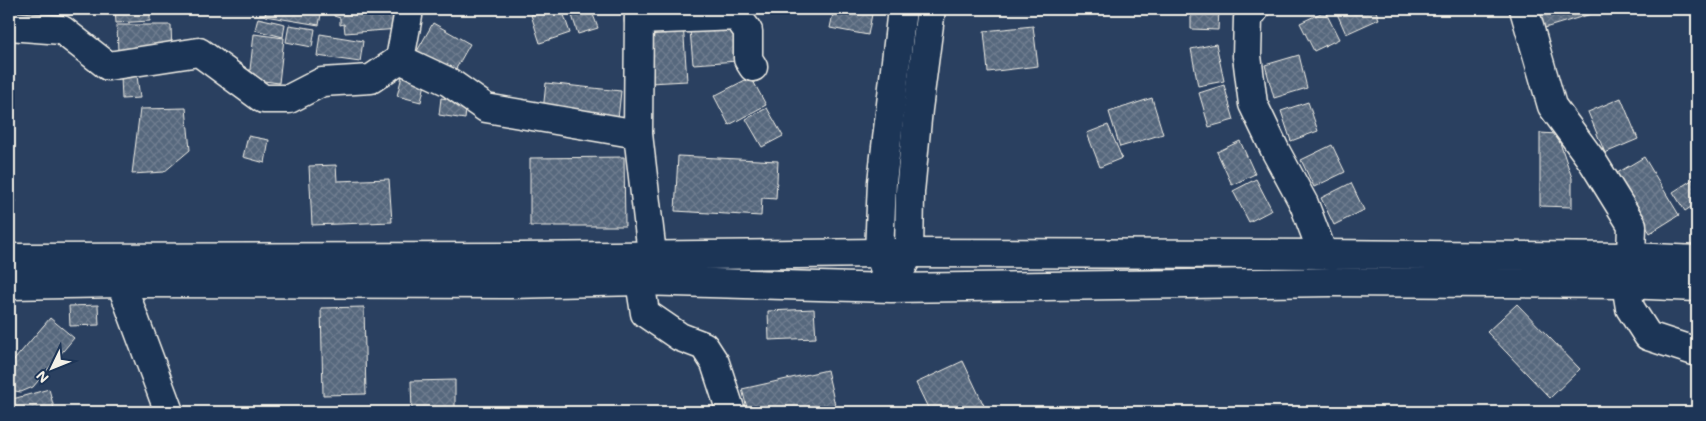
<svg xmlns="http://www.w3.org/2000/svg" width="1706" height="421" viewBox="0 0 1706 421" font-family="Mali,sans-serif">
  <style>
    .building { fill: url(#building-cross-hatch); stroke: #f4f1e8 }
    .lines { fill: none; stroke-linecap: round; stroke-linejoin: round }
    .minor-casing { stroke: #f4f1e8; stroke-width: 31 }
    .minor { stroke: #1d3557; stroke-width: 28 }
  </style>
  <defs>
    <pattern id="building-cross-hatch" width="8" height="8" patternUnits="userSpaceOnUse" patternTransform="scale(1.25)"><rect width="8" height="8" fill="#56677d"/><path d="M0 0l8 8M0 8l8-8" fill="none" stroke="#6f7d8f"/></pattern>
  </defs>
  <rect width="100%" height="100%" fill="#2a4060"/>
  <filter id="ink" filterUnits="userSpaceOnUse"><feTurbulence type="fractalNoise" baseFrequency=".02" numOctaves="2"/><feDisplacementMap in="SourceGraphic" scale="10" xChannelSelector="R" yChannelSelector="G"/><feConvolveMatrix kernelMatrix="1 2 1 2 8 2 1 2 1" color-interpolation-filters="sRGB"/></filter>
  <g filter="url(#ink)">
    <g class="building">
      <rect x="9" y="9" width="19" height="12"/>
      <path d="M52,9H109V10L53,16Z"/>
      <path d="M115,9H150V21L116,23Z"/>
      <path d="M266,9H322L319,25L265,16Z"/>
      <path d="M334,9H397L399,29L345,33L344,24L340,25V18L334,16Z"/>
      <path d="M549,9H562L570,33L540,43L531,15Z"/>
      <path d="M570,9H591L598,28L578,34Z"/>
      <path d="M834,9H873L868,35L830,28Z"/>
      <path d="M1191,9H1219L1218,30L1191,29Z"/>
      <path d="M1335,9H1375L1379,19L1346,34Z"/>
      <path d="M1531,9H1601V11L1538,30Z"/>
      <path d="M1325,11L1339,39L1314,51L1300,23Z"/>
      <path d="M258,18L285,24L283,37L255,30Z"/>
      <path d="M433,23L470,44L453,74L416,53Z"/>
      <path d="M683,23L687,81L650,83L645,26Z"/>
      <path d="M117,25H171L172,52L118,53Z"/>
      <path d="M289,25L315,29L312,47L286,42Z"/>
      <path d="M1033,26L1038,66L988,72L984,31Z"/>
      <path d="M736,27L738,61L693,64L690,30Z"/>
      <path d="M254,34L284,38L279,83L249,79Z"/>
      <path d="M320,34L363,41L360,62L317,56Z"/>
      <path d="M1216,44L1224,81L1198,86L1191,49Z"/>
      <path d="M1299,55L1307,88L1274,98L1265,65Z"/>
      <path d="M403,72L426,79L421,102L397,96Z"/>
      <path d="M137,76L140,98L122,99L121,77Z"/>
      <path d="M751,77L766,105L729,125L714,96Z"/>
      <path d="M546,83L621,91L618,119L543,111Z"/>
      <path d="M1224,85L1234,120L1209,127L1199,93Z"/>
      <path d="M441,98L467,102L465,119L439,115Z"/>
      <path d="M1152,98L1163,134L1120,147L1109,112Z"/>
      <path d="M1621,98L1638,139L1605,153L1588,112Z"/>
      <path d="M1308,102L1318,131L1291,141L1281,111Z"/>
      <path d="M186,108L190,150L164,172L132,174L140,109Z"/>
      <path d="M767,108L783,136L762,147L746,119Z"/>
      <path d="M1108,125L1122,158L1100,167L1087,133Z"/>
      <path d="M1540,133L1557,134L1572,178V207L1540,206Z"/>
      <path d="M248,136L269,140L265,163L243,157Z"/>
      <path d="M1240,141L1255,174L1232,185L1217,152Z"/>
      <path d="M1332,145L1345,172L1314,187L1301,160Z"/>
      <path d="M678,156L778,161L776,199L762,198L761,216L675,211Z"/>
      <path d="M624,157L625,226H530V158Z"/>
      <path d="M1644,157L1679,215L1650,233L1614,175Z"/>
      <path d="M336,165L337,181L389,179L392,222L312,225L309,166Z"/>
      <path d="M10,171L16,202L9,203V172Z"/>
      <path d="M1695,178L1697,182V203L1685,211L1673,192Z"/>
      <path d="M1256,179L1272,210L1249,222L1233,191Z"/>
      <path d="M1351,183L1364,210L1334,225L1321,198Z"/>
      <path d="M1517,304L1580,369L1550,398L1487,332Z"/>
      <path d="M98,305L99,325L70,326L69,306Z"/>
      <path d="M364,307L366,394L323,395L321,308Z"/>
      <path d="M814,309L816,338L769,340L768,311Z"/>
      <path d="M50,318L74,338L33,387L21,392L9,390V366Z"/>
      <path d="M963,361L987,412H930L916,383Z"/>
      <path d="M827,370L835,405L800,412H748L742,389Z"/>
      <path d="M455,380V412H412L411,381Z"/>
      <path d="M49,389L55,412H11L9,400Z"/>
    </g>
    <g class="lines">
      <defs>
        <g id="minor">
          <path d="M639,9L638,134L652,254"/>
          <path d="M1255,9L1248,18L1247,56L1253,104L1276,152L1304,204L1323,254"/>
          <path d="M1524,9L1552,106L1593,162L1632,225L1631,257L1626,284L1630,308L1648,336L1697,352"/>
          <path d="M639,20L737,16L748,31V59L753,67"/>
          <path d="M9,26L62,30L108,66L199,52L263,99H289L322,82L371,79L400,59L408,16L406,9"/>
          <path d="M400,59L449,82L486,108L638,134"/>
          <path d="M9,258L522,257L879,253L1323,254L1631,257L1697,260"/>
          <path d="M901,269L909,254L910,192L918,109L931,9"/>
          <path d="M885,270L879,253L882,182L902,9"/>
          <path d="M640,281L645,313L680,337L704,346L715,363L731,412"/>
          <path d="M121,283L169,412"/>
          <path d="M9,285L121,283L510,284L640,281L891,288L1331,282L1626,284L1697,287"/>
        </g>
      </defs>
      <use href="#minor" class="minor-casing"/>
      <use href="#minor" class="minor"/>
    </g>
  </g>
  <rect width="1706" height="421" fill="none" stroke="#1d3557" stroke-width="30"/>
  <rect x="15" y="15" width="1676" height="391" fill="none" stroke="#f4f1e8" stroke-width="2" filter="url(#ink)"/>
  <g transform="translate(52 368) rotate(227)" stroke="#1d3557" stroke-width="4" paint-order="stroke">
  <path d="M0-4L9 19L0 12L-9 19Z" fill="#f4f1e8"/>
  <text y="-8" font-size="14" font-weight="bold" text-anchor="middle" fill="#f4f1e8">N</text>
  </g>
</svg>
